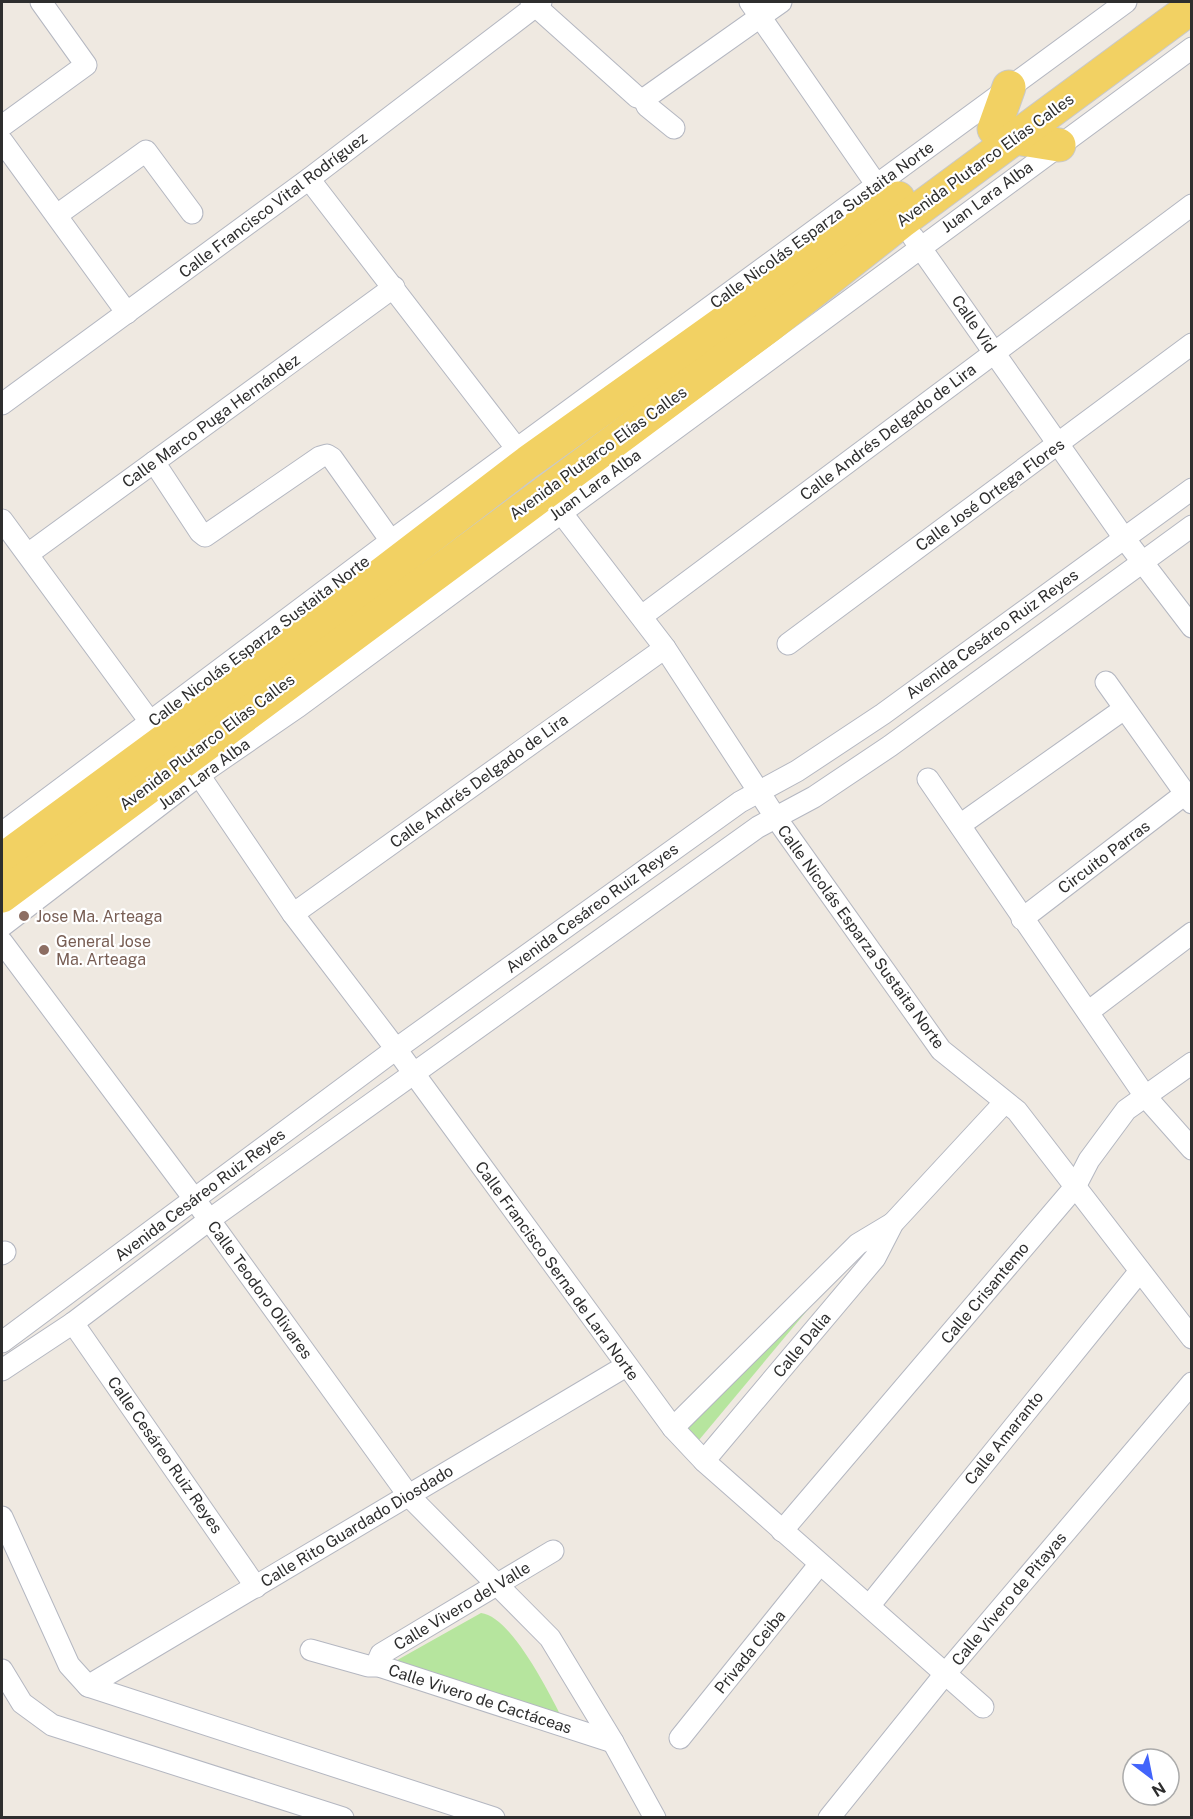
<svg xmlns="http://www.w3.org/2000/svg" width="1193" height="1819" viewBox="0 0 1193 1819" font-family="'Public Sans',sans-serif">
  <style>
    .green { fill: #b6e59e }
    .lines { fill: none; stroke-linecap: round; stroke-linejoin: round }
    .street-casing { stroke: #b4b7c1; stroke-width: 23 }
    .primary-casing { stroke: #c9c9c9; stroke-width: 35 }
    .street { stroke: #fff; stroke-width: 21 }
    .primary { stroke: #f2d163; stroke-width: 33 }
    .education-dot { fill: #8d6e63; stroke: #fff; stroke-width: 2 }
    .labels { text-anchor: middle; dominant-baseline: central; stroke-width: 4.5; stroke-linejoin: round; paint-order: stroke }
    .street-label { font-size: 16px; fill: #2e2e2e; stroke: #fff }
    .education-label { font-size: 16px; fill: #785e54; stroke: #fff; text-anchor: start }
  </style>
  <rect width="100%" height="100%" fill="#efe9e1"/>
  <g class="green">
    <path d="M851,1258L694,1446L677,1429Z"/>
    <path d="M481,1613C511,1616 549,1693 562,1718L392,1663Z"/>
  </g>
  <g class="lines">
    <defs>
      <g id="street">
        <path d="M531,2L637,97L644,99"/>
        <path d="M750,2L885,197"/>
        <path d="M644,99L781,2"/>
        <path d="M644,99L647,106L674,128"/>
        <path d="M2,126L86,65L41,2"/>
        <path d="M2,141L127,313"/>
        <path d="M309,179L517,449"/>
        <path d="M57,215L146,151L192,213"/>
        <path d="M913,237L1124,538L1192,627"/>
        <path d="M2,404L309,179L541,2"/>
        <path d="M154,462L200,532L205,536L320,457L327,455L332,458L391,541"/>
        <path d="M560,511L665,648L776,818L941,1050L1017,1111L1192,1338"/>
        <path d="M2,520L151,723"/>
        <path d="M28,554L394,287"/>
        <path d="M642,616L1192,205"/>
        <path d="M788,644L1192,344"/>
        <path d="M1106,682L1192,803"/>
        <path d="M199,775L293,914L396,1049L673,1428L704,1461L983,1707"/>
        <path d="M928,779L1145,1096L1192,1149"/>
        <path d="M960,825L1124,709"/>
        <path d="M2,833L391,541L1126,2"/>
        <path d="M293,914L665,648"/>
        <path d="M1022,919L1185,794"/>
        <path d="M2,926L199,775L299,706L1192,48"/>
        <path d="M2,942L195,1200L409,1496L550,1638L613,1742L655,1818"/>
        <path d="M1088,1012L1192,933"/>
        <path d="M2,1254L5,1252"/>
        <path d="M73,1323L256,1587"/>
        <path d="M2,1342L396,1049L740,802L797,771L883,714L1192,489"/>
        <path d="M2,1370L73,1323L209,1220L758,827L814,797L890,746L1192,526"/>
        <path d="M673,1428L858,1244L893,1223"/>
        <path d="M704,1461L875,1258L893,1223L1004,1103"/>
        <path d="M2,1517L69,1665L88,1686L494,1818"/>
        <path d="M782,1531L1075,1187L1089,1160L1126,1110L1192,1063"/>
        <path d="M869,1606L1140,1271"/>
        <path d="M311,1650L368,1666H379L613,1742"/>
        <path d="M379,1666L378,1661L381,1654L553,1551"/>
        <path d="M2,1670L22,1703L52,1725L343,1818"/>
        <path d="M88,1686L626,1366"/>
        <path d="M680,1738L819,1565"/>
        <path d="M829,1818L945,1674L1192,1383"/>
      </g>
      <g id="primary">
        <path d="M994,129L1009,87"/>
        <path d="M1016,138L1059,145"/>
        <path d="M2,860L165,740L528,462L898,198"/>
        <path d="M2,896L768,327L901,222L1192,7"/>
      </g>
    </defs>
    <use href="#street" class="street-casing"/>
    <use href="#primary" class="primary-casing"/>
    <use href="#street" class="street"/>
    <use href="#primary" class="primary"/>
  </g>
  <g class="education-dot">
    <circle cx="24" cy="916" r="6"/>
    <circle cx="44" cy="950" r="6"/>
  </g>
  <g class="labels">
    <g class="street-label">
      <text transform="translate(985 160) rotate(-36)">Avenida Plutarco Elías Calles</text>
      <text transform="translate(987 197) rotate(-36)">Juan Lara Alba</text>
      <text transform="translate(273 205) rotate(-37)">Calle Francisco Vital Rodríguez</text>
      <text transform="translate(822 225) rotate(-36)">Calle Nicolás Esparza Sustaita Norte</text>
      <text transform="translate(974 324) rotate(56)">Calle Vid</text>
      <text transform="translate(211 421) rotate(-36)">Calle Marco Puga Hernández</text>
      <text transform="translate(888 432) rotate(-37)">Calle Andrés Delgado de Lira</text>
      <text transform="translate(598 453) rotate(-36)">Avenida Plutarco Elías Calles</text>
      <text transform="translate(595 485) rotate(-36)">Juan Lara Alba</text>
      <text transform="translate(990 495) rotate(-36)">Calle José Ortega Flores</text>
      <text transform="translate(992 634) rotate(-36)">Avenida Cesáreo Ruiz Reyes</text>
      <text transform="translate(259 641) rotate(-37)">Calle Nicolás Esparza Sustaita Norte</text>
      <text transform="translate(207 742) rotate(-37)">Avenida Plutarco Elías Calles</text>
      <text transform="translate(204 774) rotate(-36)">Juan Lara Alba</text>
      <text transform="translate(479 781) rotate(-36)">Calle Andrés Delgado de Lira</text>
      <text transform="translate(1104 857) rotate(-37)">Circuito Parras</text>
      <text transform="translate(592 908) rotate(-36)">Avenida Cesáreo Ruiz Reyes</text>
      <text transform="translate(861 937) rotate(54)">Calle Nicolás Esparza Sustaita Norte</text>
      <text transform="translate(200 1195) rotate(-37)">Avenida Cesáreo Ruiz Reyes</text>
      <text transform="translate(557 1271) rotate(54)">Calle Francisco Serna de Lara Norte</text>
      <text transform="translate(260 1290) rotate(54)">Calle Teodoro Olivares</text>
      <text transform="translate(985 1293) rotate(-50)">Calle Crisantemo</text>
      <text transform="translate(802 1345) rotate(-50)">Calle Dalia</text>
      <text transform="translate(1004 1438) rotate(-51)">Calle Amaranto</text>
      <text transform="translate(165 1455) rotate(55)">Calle Cesáreo Ruiz Reyes</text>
      <text transform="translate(357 1526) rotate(-31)">Calle Rito Guardado Diosdado</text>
      <text transform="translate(1009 1599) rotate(-50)">Calle Vivero de Pitayas</text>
      <text transform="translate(462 1606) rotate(-31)">Calle Vivero del Valle</text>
      <text transform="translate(750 1652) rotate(-51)">Privada Ceiba</text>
      <text transform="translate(480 1699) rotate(18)">Calle Vivero de Cactáceas</text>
    </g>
    <g class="education-label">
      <text x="36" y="916">Jose Ma. Arteaga</text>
      <text x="56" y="941">General Jose<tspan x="56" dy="18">Ma. Arteaga</tspan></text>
    </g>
  </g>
  <rect width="1193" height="1819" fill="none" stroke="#2e2e2e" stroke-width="6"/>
  <g transform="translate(1151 1777) rotate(148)"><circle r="28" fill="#ffffff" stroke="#ababab" stroke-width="1.5"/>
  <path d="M0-4.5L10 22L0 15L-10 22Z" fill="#4264fb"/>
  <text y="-9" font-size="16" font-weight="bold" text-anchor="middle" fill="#2e2e2e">N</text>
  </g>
</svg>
